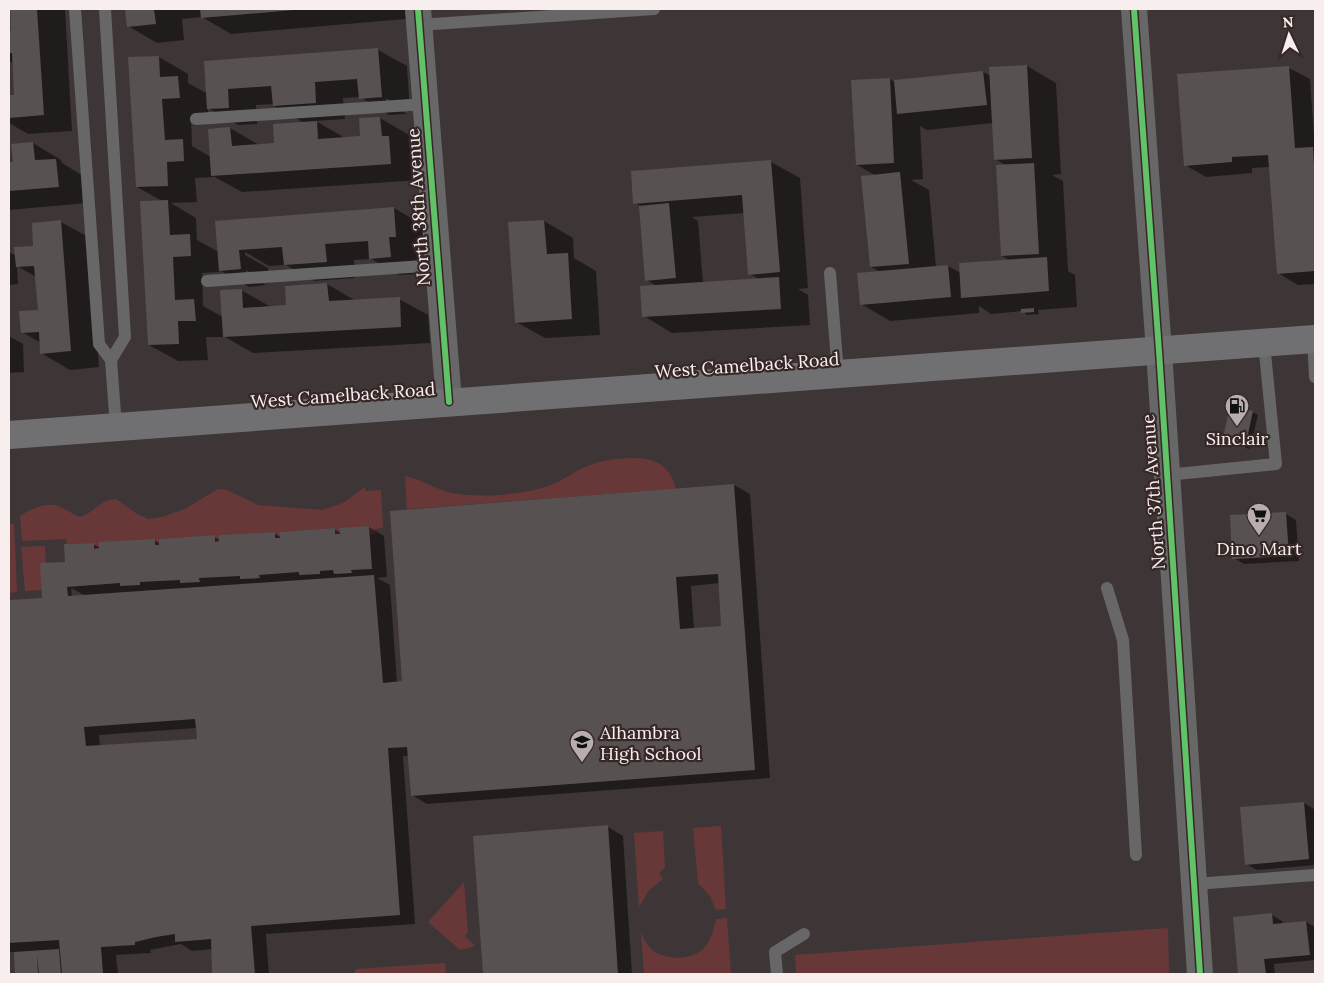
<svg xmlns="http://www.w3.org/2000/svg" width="1324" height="983" viewBox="0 0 1324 983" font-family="Lora,serif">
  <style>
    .green { fill: #683839 }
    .shadow { fill: #0007; fill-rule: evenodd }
    .building { fill: #585151; fill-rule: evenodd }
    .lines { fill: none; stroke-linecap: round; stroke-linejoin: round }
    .lane { stroke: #676768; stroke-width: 12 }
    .street { stroke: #676768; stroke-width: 26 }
    .primary { stroke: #707072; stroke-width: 28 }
    .cycleway-casing { stroke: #372828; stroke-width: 9 }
    .cycleway { stroke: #61c268; stroke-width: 6 }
    .labels { text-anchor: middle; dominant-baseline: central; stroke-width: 4.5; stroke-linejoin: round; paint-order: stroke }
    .street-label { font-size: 18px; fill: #f9eeee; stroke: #372828 }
    .poi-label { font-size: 18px; fill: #f9eeee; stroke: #372828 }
  </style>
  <rect width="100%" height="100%" fill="#3e3636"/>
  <g class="green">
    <path d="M639,458C660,460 671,469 676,489L407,509L405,476C421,479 435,489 451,493C476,498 518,495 542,488C559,484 574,471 590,465C605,459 623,458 639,458Z"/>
    <path d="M365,487V491L381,490L383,528L375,529V534H370L369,526L339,529L340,534H335L334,528L280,532V538H275L274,532L219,535V541L215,542V535L159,539V545H155V540L94,549L93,543L67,544L66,539L22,541L20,516C29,510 43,503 54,505C64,507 71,514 80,517C94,513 101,499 116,499L137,514L148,519L162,517L185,509L218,489L227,490L258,505L322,510L343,503Z"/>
    <path d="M9,524H14L17,592L9,593Z"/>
    <path d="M45,546L46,563L41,564L42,590L25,591L21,547Z"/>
    <path d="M721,826L726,909L716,910L710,896L698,883L693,828Z"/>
    <path d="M663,831L665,867L659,874L663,879L649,890L639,907L634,833Z"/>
    <path d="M464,882L468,932L465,936L475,946L460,950L428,922Z"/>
    <path d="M727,918L731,974H644L641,933C644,939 647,945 652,950C666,960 691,961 704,948C711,940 714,929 716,919Z"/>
    <path d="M1168,928L1169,974H796L795,955Z"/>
    <path d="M445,963L446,974H355V969Z"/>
  </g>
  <g class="shadow">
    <path d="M9,9H65L72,131L28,134L9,123V96H16L14,64L9,61V33H12V20L9,19Z"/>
    <path d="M126,9H405L406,19L231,34L202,17L182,19L184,40L157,43L128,26Z"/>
    <path d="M378,50L407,66L410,112L386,98V101L407,114L389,115L360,97L343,98L345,119L316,121L345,138L362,137L380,118L409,135L410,149L418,154L420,180L242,192L213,176V177L195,178L197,202L171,203L196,218L197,240L219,252L394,208L423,225L425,253H417L419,274L399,275L371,259L354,260L355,278L314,281L286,265L269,266L245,252V255L268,268L269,284L246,270V273L266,285L249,287L219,270L220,272L202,273L203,306L223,317L241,290L271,307L287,306L327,284L356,301L399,299L428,315L430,343L253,353L225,337H206L208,360L178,361L149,345L162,201L137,187L159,57L188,74V83L208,94L205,62ZM274,104V106L304,123L276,144L259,145L230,128L211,157L192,146L191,115L208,114V108L238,125L257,124L256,105Z"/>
    <path d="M1027,66L1056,83L1061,174L1052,175L1063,181L1068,271L1075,275L1077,307L1038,310L1039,314L1027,315L1022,311L991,314L979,306V313L890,321L861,304L880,272L871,267L876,176L857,165L890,79L895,82L983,72L991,76ZM993,123L995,159L1007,166L1002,256L1011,261L961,273L948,266L936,267L929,190L911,180L923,179L920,126L927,130Z"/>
    <path d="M1289,68L1310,79L1315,150V284L1298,285L1278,273L1270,167L1252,168V173L1206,177L1185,165Z"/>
    <path d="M33,143L61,160L62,163L85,177L87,203L9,210V163H14Z"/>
    <path d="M771,162L800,178L808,288L798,289L808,295L810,325L672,333L644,316L656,286L647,280L641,206L635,203ZM745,213L750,274L759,279L703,283L698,221L692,217Z"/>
    <path d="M544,221L573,238L574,258L596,271L600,335L545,338L516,322L510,223Z"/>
    <path d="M61,222L90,238L99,367L70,370L41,353V343L22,332L39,311L36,277L17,266L18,284L9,285V252L16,256L35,247Z"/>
    <path d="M9,336L23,344L24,372L9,373Z"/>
    <path d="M1231,407L1253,412L1258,415L1250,449L1228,444L1223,442Z"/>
    <path d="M734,485L750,494L770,778L427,804L412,795L409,756H403L415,924L266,934L269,974H214L212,949L192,951L181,944L150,950L151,953L116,955L118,974H16L15,952H9V601L46,599L65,563L93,544L101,548L154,540L161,544L215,537L220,540L274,533L281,537L334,529L341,533L369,527L384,536L387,577L377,578L390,585L397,683L404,682L391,512ZM720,583L722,627L694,629L691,586ZM71,588L86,596L72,597ZM197,728L198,740L100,746L99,735Z"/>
    <path d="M1286,514L1296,520L1299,561L1244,564L1234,558Z"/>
    <path d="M1304,803L1314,809L1315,865L1257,870L1246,864Z"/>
    <path d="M608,827L623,836L632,974H485L475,837Z"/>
    <path d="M1272,915L1282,921L1283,924L1306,922L1315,927V960L1274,964L1275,974H1239L1234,918Z"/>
  </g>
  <g class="building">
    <path d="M10,9H37L44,115L9,118V95H14L12,53H9V31H11Z"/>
    <path d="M125,9H154L156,24L127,27Z"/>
    <path d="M200,9H294V10L201,18Z"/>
    <path d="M378,48L382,97L359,99L357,79L315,82L316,103L273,106L271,86L228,89L229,108L207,109L204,61Z"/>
    <path d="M159,56L160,77L178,76L180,98L162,99L165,140L183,139L184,161L167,162L168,186L136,187L128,57Z"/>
    <path d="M1027,65L1032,158L994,160L989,67Z"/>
    <path d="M1289,66L1295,148L1313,147L1315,182V271L1277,274L1268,155L1232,157V162L1184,166L1177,74Z"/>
    <path d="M983,71L987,105L897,114L894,80Z"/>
    <path d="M890,78L894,163L856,165L851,80Z"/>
    <path d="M380,117L382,136H389L391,164L211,176L208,129L230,127L232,146L274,143L273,124L317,121L318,139L360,136L359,118Z"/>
    <path d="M33,142L35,160L56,159L59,187L9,191V162H13L11,144Z"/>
    <path d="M771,160L780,272L748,275L742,195L633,204L631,171Z"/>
    <path d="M1034,163L1039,254L1001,256L996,165Z"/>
    <path d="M900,172L909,264L870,267L861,176Z"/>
    <path d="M168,200L170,235L190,234L191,256L173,257L175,300L194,299L196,321H178L179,344L148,345L140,201Z"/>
    <path d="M669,203L676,278L645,281L639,206Z"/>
    <path d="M394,207L396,237H389L391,257L369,259L368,241L325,244L327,262L284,265L282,247L239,250L241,269L219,271L215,221Z"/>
    <path d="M61,220L71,351L40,354L39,332L21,333L19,311L38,310L34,266L16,267L14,247L33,246L32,223Z"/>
    <path d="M544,220L547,254L568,253L572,319L515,323L508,222Z"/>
    <path d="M1047,257L1049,291L961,298L959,263Z"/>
    <path d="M948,265L951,297L860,305L857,273Z"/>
    <path d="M779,277L781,309L642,317L640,286Z"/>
    <path d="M327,283L329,301L400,297L401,327L223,337L220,290L242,289L243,308L286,305L285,286Z"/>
    <path d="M1034,308V312L1021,313V309Z"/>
    <path d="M1230,406L1253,411L1245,448L1222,442Z"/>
    <path d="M734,484L755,770L411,796L407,747L388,748L400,915L251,926L255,974H212L211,939L175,942V934L156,937L135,942V945L101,947L103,974H62L59,940L9,943V600L42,598L40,563L65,562L64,544L94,543V549L99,548V542L155,539V545H159V539L215,535V542L219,541V535L275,532V538H280L279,532L335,528V534H340L339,528L369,526L372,569L351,570L352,573L334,574L333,570L320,571V574L299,575V572L259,575L260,578L240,579V576L199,578L200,582L180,583V580L140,582V585L120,586V583L67,587L68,596L374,575L383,683L402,681L390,511ZM718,574L721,626L680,629L676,577ZM195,719L197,739L86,746L84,727Z"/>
    <path d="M1286,512L1289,556L1232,559L1230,515Z"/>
    <path d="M1304,802L1309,859L1245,865L1240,807Z"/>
    <path d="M608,825L618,974H483L473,836Z"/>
    <path d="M1272,913L1273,924L1306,921L1310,955L1264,959L1266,974H1238L1233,917Z"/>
    <path d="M59,949L61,974H39L37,955L38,974H15L14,952Z"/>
  </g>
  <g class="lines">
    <g class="lane">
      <path d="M75,9L99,344L111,360L116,427"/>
      <path d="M105,9L125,337L111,360"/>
      <path d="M419,25L654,9"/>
      <path d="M196,119L426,104"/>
      <path d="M830,273L838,374"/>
      <path d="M207,281L438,265"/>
      <path d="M1313,339L1315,377"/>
      <path d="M1167,475L1276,464L1264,343"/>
      <path d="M1107,588L1123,640L1136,855"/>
      <path d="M1194,884L1315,875"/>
      <path d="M777,974L775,952L804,934"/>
    </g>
    <g class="street">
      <path d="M418,9L449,402"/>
      <path d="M1134,9L1159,351L1200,974"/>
    </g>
    <path class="primary" d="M9,435L1315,339"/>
    <defs>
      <g id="cycleway">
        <path d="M418,9L449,402"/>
        <path d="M1134,9L1159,351L1200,974"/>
      </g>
    </defs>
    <use href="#cycleway" class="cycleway-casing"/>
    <use href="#cycleway" class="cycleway"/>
  </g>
  <defs>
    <symbol id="fuel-pin" viewBox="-11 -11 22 30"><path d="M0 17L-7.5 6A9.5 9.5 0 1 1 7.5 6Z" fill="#b8aeae" stroke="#372828"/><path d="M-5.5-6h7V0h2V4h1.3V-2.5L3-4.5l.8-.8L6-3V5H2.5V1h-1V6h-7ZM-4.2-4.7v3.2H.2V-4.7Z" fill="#111"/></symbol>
    <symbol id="supermarket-pin" viewBox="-11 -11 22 30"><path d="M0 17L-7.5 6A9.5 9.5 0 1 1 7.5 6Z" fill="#b8aeae" stroke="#372828"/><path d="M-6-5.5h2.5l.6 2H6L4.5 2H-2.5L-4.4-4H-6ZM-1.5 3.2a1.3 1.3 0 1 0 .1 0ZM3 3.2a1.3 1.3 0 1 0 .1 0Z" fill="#111"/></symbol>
    <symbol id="school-pin" viewBox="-11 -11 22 30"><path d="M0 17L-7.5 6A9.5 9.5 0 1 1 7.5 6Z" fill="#b8aeae" stroke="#372828"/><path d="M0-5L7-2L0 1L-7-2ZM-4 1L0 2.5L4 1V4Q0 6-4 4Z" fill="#111"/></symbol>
  </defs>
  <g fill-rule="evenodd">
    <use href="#fuel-pin" x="1223" y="392" width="28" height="38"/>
    <use href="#supermarket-pin" x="1245" y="501" width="28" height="38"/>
    <use href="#school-pin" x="568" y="728" width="28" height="38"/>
  </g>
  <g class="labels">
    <g class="street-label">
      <text transform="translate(418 207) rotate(-94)">North 38th Avenue</text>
      <text transform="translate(747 365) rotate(-4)">West Camelback Road</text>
      <text transform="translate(343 395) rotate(-4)">West Camelback Road</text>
      <text transform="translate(1153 492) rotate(-94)">North 37th Avenue</text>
    </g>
    <g class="poi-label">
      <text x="1237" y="438">Sinclair</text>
      <text x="1259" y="548">Dino Mart</text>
      <text x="600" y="732" text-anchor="start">Alhambra<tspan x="600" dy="21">High School</tspan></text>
    </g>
  </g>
  <rect width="1324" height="983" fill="none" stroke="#f9eeee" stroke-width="20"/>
  <g transform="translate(1289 35) rotate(356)" stroke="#372828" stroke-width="4" paint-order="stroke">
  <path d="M0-4L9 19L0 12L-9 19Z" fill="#f9eeee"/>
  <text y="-8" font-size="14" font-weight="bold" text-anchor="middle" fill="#f9eeee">N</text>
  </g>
</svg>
